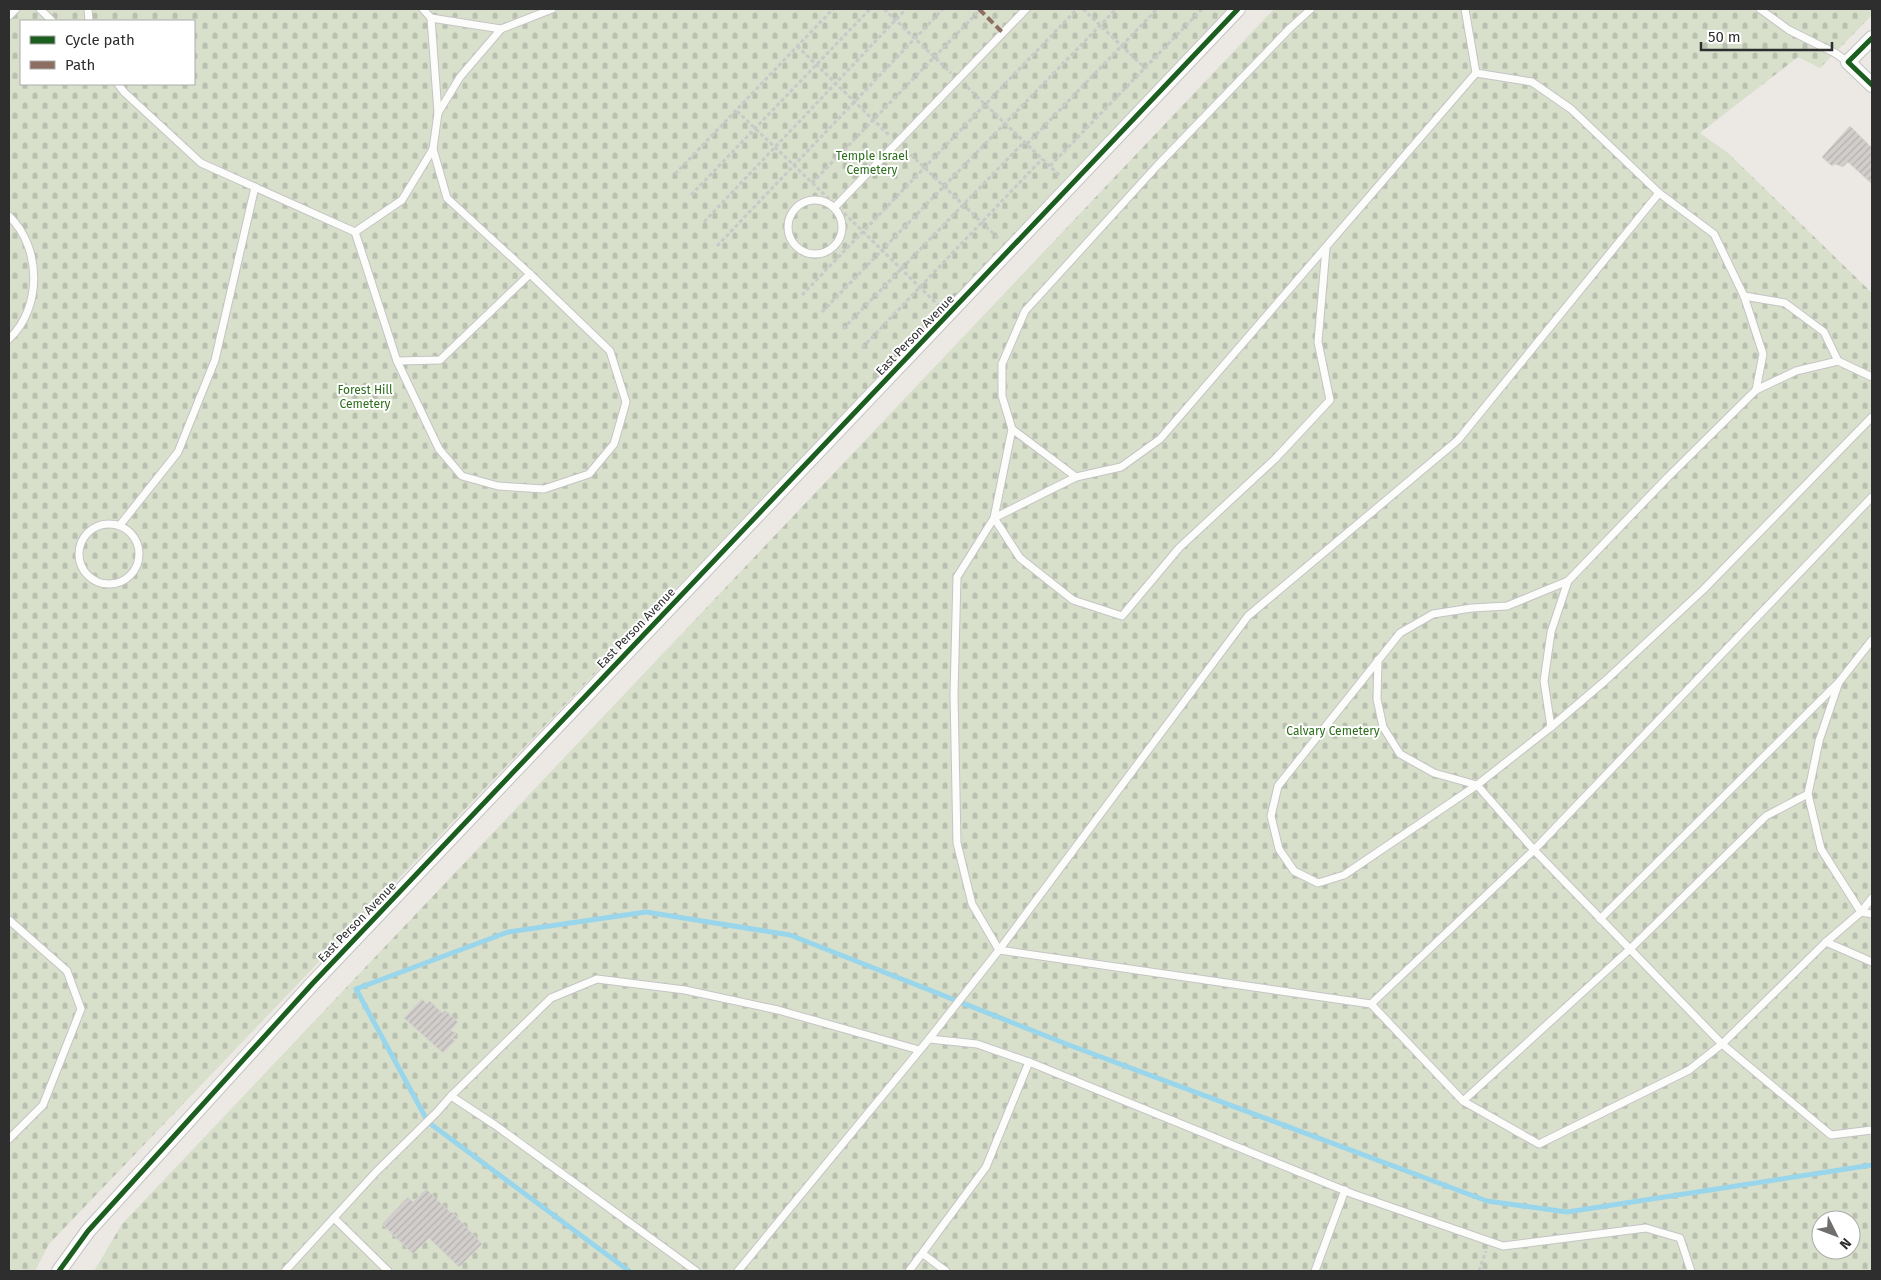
<svg xmlns="http://www.w3.org/2000/svg" width="1881" height="1280" viewBox="0 0 1881 1280" font-family="'Fira Sans',sans-serif">
  <style>
    .cemetery { fill: url(#cemetery-stones); fill-rule: evenodd }
    .lines { fill: none; stroke-linecap: round; stroke-linejoin: round }
    .stream { stroke: #99d6ec; stroke-width: 5 }
    .building { fill: url(#building-hatch); stroke: #d7d4d0 }
    .service-casing { stroke: #c5c4c5; stroke-width: 9 }
    .minor-casing { stroke: #c5c4c5; stroke-width: 16 }
    .path { stroke: #c9c9c8; stroke-width: 3; stroke-dasharray: 4 2.5; stroke-linecap: butt }
    .service { stroke: #fcfcfb; stroke-width: 7 }
    .minor { stroke: #fcfcfb; stroke-width: 14 }
    .quiet { stroke: #8d6e63; stroke-width: 4; stroke-dasharray: 8 4; stroke-linecap: butt }
    .cycleway-casing { stroke: #fff; stroke-width: 8 }
    .cycleway { stroke: #1b5e20; stroke-width: 5 }
    .labels { text-anchor: middle; dominant-baseline: central; stroke-width: 4; stroke-linejoin: round; paint-order: stroke }
    .park-label { font-size: 12px; fill: #2c6e1b; stroke: #fff }
    .street-label { font-size: 12px; fill: #2e2e2e; stroke: #fff }
  </style>
  <defs>
    <pattern id="cemetery-stones" width="16" height="16" patternUnits="userSpaceOnUse" patternTransform="scale(1.25)"><rect width="16" height="16" fill="#d8e0cc"/><path d="M2 7V4a2 2 0 0 1 4 0v3zM10 15v-3a2 2 0 0 1 4 0v3z" fill="#bac0b0"/></pattern>
    <pattern id="building-hatch" width="6" height="6" patternUnits="userSpaceOnUse" patternTransform="scale(1.25)"><rect width="6" height="6" fill="#d1cecb"/><path d="M-1 1l2-2M0 6l6-6M5 7l2-2" fill="none" stroke="#b4b1af"/></pattern>
  </defs>
  <rect width="100%" height="100%" fill="#ece8e4"/>
  <g class="cemetery">
    <path d="M9,9H1236L869,387L49,1244L35,1271H9ZM21,21H194V84H21Z"/>
    <path d="M1274,9H1872V15L1820,68L1798,57L1700,133L1728,153L1872,293V1271H94L122,1224ZM1821,1220H1851V1250H1821Z"/>
  </g>
  <g class="lines">
    <path class="stream" d="M629,1271L428,1122L356,989L508,932L646,912L790,935L1069,1045L1487,1201L1567,1212L1872,1165"/>
  </g>
  <g class="building">
    <path d="M1850,126L1872,148V184L1848,162L1843,167L1835,164L1832,166L1822,157Z"/>
    <path d="M422,999L427,1004L430,1001L442,1013L445,1010L458,1022L451,1030L456,1034L452,1038L455,1041L443,1053L404,1018Z"/>
    <path d="M426,1189L451,1213L452,1212L482,1244L459,1267L429,1238L413,1254L382,1224L408,1197L413,1202Z"/>
  </g>
  <g class="lines">
    <defs>
      <g id="service">
        <path d="M40,9L52,21"/>
        <path d="M88,9L89,21"/>
        <path d="M423,9L431,18L438,113"/>
        <path d="M1311,9L1290,28L1156,167L1025,311L1002,364V396L1012,429L1076,477L1121,467L1160,439L1476,73L1465,9"/>
        <path d="M1760,9L1789,30L1835,53L1848,62"/>
        <path d="M9,16L16,9"/>
        <path d="M431,18L501,29"/>
        <path d="M1476,73L1532,82L1571,109L1659,193"/>
        <path d="M118,84L124,92L201,163L355,232L402,200L433,149L438,113L460,77L501,29L552,9"/>
        <circle cx="815" cy="227" r="27"/>
        <path d="M834,208L1026,9"/>
        <path d="M9,216C42,248 42,308 9,339"/>
        <path d="M355,232L397,361L439,449L462,476L498,486L544,489L589,474L614,444L626,402L610,351L530,274L447,198L433,149"/>
        <path d="M1744,296L1785,303L1824,332L1838,361"/>
        <path d="M397,361L440,360L530,274"/>
        <path d="M1872,377L1838,361L1796,371L1756,390L1667,478L1568,581L1507,606L1472,608L1433,614L1400,633L1278,786L1271,816L1279,849L1294,871L1318,883L1344,875L1477,785L1551,727L1605,681L1703,590L1872,417"/>
        <path d="M1076,477L994,518L1020,558L1073,600L1122,616L1179,548L1275,459L1330,400L1318,342L1326,248"/>
        <path d="M1872,497L1534,850L1371,1004L1463,1101L1539,1144L1689,1070L1722,1044L1826,942L1861,912L1872,898"/>
        <circle cx="109" cy="554" r="30"/>
        <path d="M120,525L178,452L215,360L255,187"/>
        <path d="M1872,640L1839,682L1819,741L1808,794L1821,849L1861,912L1872,914"/>
        <path d="M1378,660L1377,699L1383,727L1400,754L1434,773L1477,785L1534,850L1722,1044L1831,1135L1872,1130"/>
        <path d="M1551,727L1544,681L1551,632L1568,581"/>
        <path d="M1600,919L1839,682"/>
        <path d="M9,920L67,971L81,1009L43,1105L9,1139"/>
        <path d="M1826,942L1872,962"/>
        <path d="M1371,1004L999,950L1248,616L1458,440L1659,193L1714,234L1744,296L1763,354L1756,390"/>
        <path d="M929,1039L977,1044L1029,1062L1353,1194L1503,1246L1646,1228L1680,1238L1691,1271"/>
        <path d="M451,1096L551,998L597,979L685,990L778,1010L919,1050"/>
        <path d="M1463,1101L1630,949L1766,816L1808,794"/>
        <path d="M334,1218L388,1271"/>
        <path d="M923,1254L946,1271"/>
        <path d="M285,1271L376,1172L437,1112L451,1096L495,1125L696,1271"/>
        <path d="M738,1271L929,1039L999,950L972,904L957,843L954,694L957,577L994,518L1012,429"/>
        <path d="M909,1271L986,1167L1029,1062"/>
        <path d="M1315,1271L1345,1190"/>
      </g>
      <g id="minor">
        <path d="M1872,38L1848,62L1872,85"/>
        <path d="M59,1271L88,1231L313,983L1238,9"/>
      </g>
    </defs>
    <use href="#service" class="service-casing"/>
    <use href="#minor" class="minor-casing"/>
    <g class="path">
      <path d="M884,9L951,73"/>
      <path d="M1083,9L1145,68"/>
      <path d="M797,46L890,136"/>
      <path d="M967,87L1060,176"/>
      <path d="M737,111L829,199"/>
      <path d="M1027,144L1157,9"/>
      <path d="M906,150L999,239"/>
      <path d="M1050,166L1202,9"/>
      <path d="M675,174L833,9"/>
      <path d="M812,183L980,10"/>
      <path d="M691,195L870,9"/>
      <path d="M844,213L938,305"/>
      <path d="M704,222L906,9"/>
      <path d="M717,246L943,9"/>
      <path d="M802,295L1077,9"/>
      <path d="M822,312L1116,9"/>
      <path d="M843,329L1024,142"/>
      <path d="M862,348L1042,159"/>
      <path d="M1479,1271L1486,1251"/>
    </g>
    <use href="#service" class="service"/>
    <use href="#minor" class="minor"/>
    <path class="quiet" d="M979,9L1003,33"/>
    <defs>
      <g id="cycleway">
        <path d="M1872,38L1848,62L1872,85"/>
        <path d="M59,1271L88,1231L313,983L1238,9"/>
      </g>
    </defs>
    <use href="#cycleway" class="cycleway-casing"/>
    <use href="#cycleway" class="cycleway"/>
  </g>
  <g class="labels">
    <g class="park-label">
      <text x="872" y="156">Temple Israel<tspan x="872" dy="14">Cemetery</tspan></text>
      <text x="365" y="390">Forest Hill<tspan x="365" dy="14">Cemetery</tspan></text>
      <text x="1333" y="731">Calvary Cemetery</text>
    </g>
    <g class="street-label">
      <text transform="translate(915 335) rotate(-46)">East Person Avenue</text>
      <text transform="translate(636 628) rotate(-46)">East Person Avenue</text>
      <text transform="translate(357 922) rotate(-46)">East Person Avenue</text>
    </g>
  </g>
  <rect width="1881" height="1280" fill="none" stroke="#2e2e2e" stroke-width="20"/>
  <rect x="20" y="20" width="175" height="65" fill="#ffffff" stroke="#ababab"/>
  <rect x="30" y="36" width="25" height="8" fill="#1b5e20" stroke="#ababab"/>
  <text x="65" y="45" font-size="15" fill="#2e2e2e">Cycle path</text>
  <rect x="30" y="61" width="25" height="8" fill="#8d6e63" stroke="#ababab"/>
  <text x="65" y="70" font-size="15" fill="#2e2e2e">Path</text>
  <g transform="translate(1836 1235) rotate(132)"><circle r="24" fill="#ffffff" stroke="#ababab"/>
  <path d="M0-4L9 19L0 12L-9 19Z" fill="#706f6e"/>
  <text y="-8" font-size="14" font-weight="bold" text-anchor="middle" fill="#2e2e2e">N</text>
  </g>
  <path d="M1701 42v8h131v-8" fill="none" stroke="#2e2e2e" stroke-width="2.5"/>
  <text x="1708" y="42" font-size="15" fill="#2e2e2e" stroke="#ffffff" stroke-width="4" paint-order="stroke">50 m</text>
</svg>
